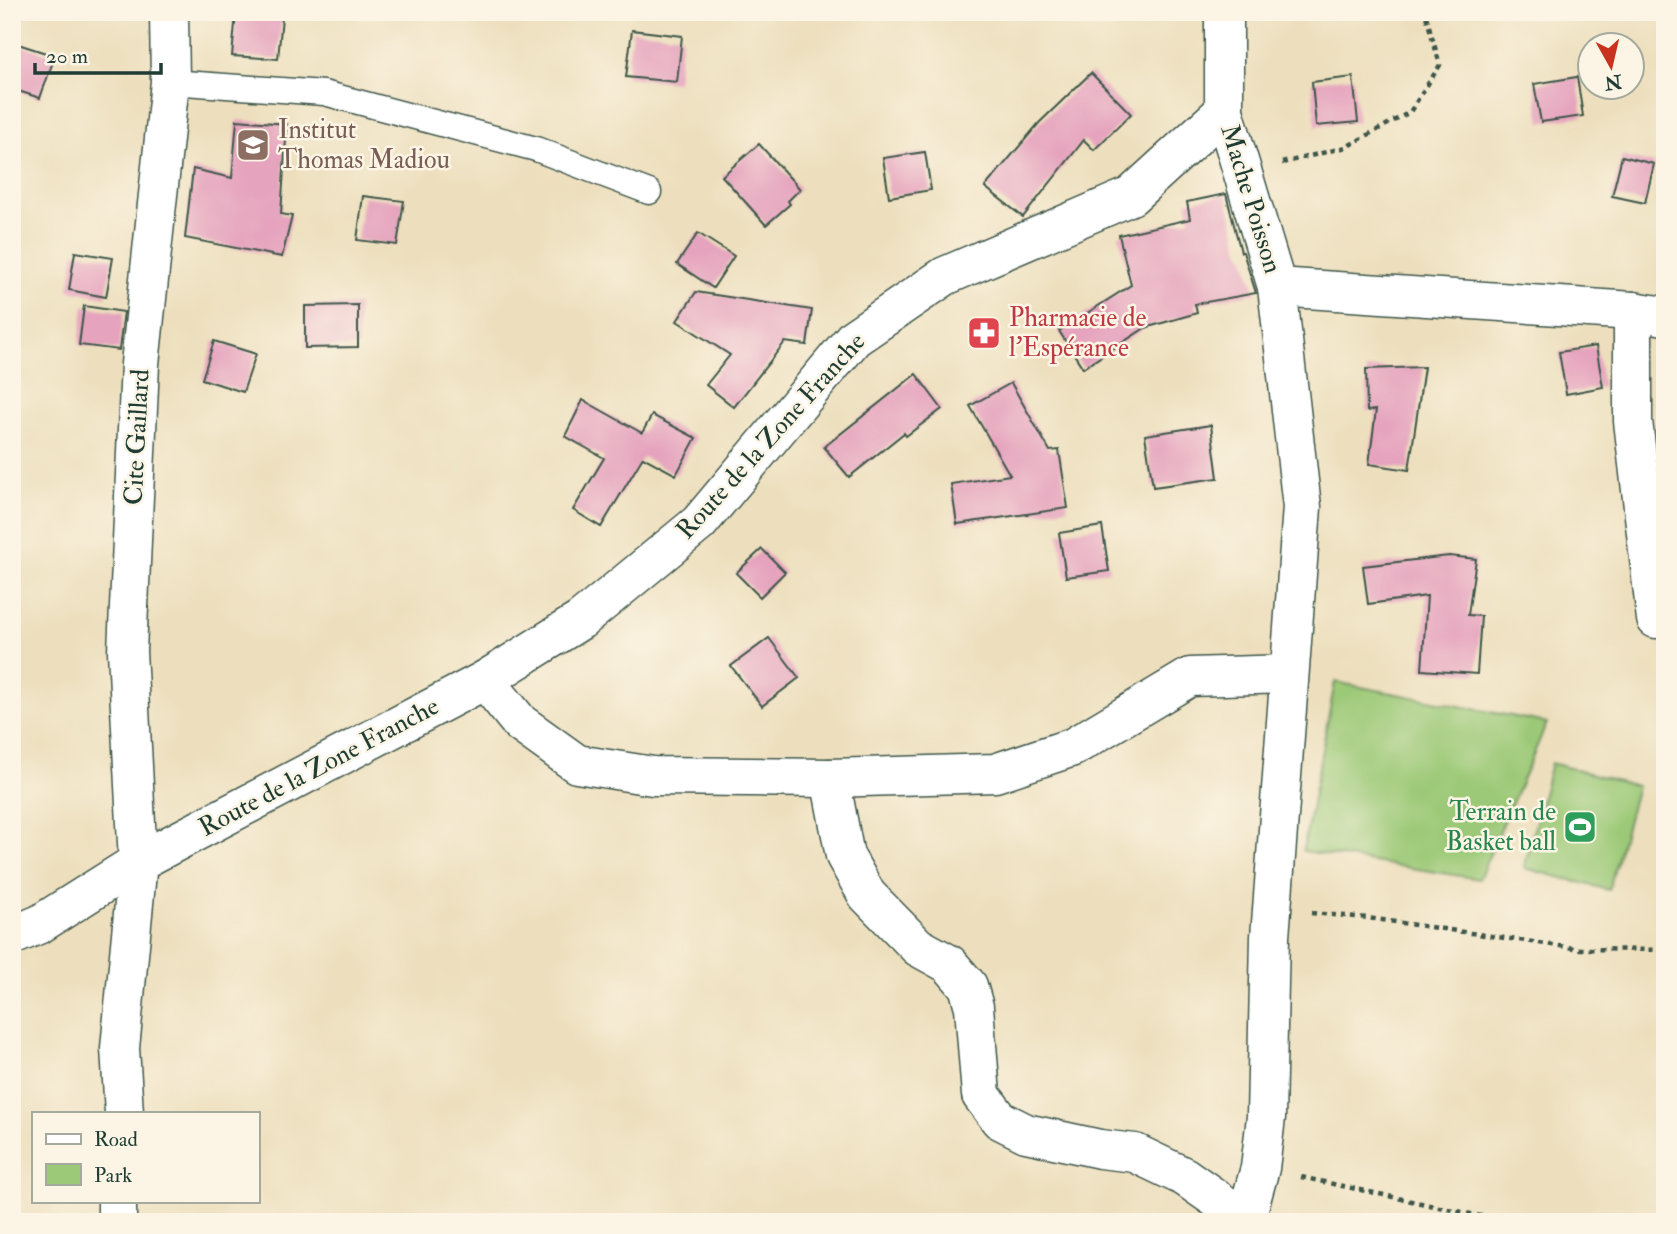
<svg xmlns="http://www.w3.org/2000/svg" width="1677" height="1234" viewBox="0 0 1677 1234" font-family="'IM FELL Double Pica',serif">
  <style>
    .green { fill: #9cc977; stroke: #5e8356; stroke-width: 2 }
    .building { fill: #e5a3bd }
    .lines { fill: none; stroke-linecap: round; stroke-linejoin: round }
    .service-casing { stroke: #3e5549; stroke-width: 27 }
    .minor-casing { stroke: #3e5549; stroke-width: 41 }
    .tertiary-casing { stroke: #3e5549; stroke-width: 41 }
    .path { stroke: #3e5549; stroke-width: 4.5; stroke-dasharray: 5 5; stroke-linecap: butt }
    .service { stroke: #fff; stroke-width: 24 }
    .minor { stroke: #fff; stroke-width: 38 }
    .tertiary { stroke: #fff; stroke-width: 38 }
    .labels { text-anchor: middle; dominant-baseline: central; stroke-width: 5; stroke-linejoin: round; paint-order: stroke }
    .education-label { font-size: 26px; fill: #785e54; stroke: #fcf5e5; text-anchor: start }
    .street-label { font-size: 26px; fill: #1f3d34; stroke: #fcf5e5 }
    .health-label { font-size: 26px; fill: #be3a42; stroke: #fcf5e5; text-anchor: start }
    .leisure-label { font-size: 26px; fill: #27864d; stroke: #fcf5e5; text-anchor: end }
  </style>
  <rect width="100%" height="100%" fill="#fcf5e5"/>
  <filter id="ink" filterUnits="userSpaceOnUse"><feTurbulence type="fractalNoise" baseFrequency=".0143" numOctaves="2"/><feDisplacementMap in="SourceGraphic" scale="14" xChannelSelector="R" yChannelSelector="G"/><feConvolveMatrix kernelMatrix="1 2 1 2 8 2 1 2 1" color-interpolation-filters="sRGB"/></filter>
  <filter id="wash" filterUnits="userSpaceOnUse"><feTurbulence type="fractalNoise" baseFrequency=".00686" numOctaves="4" result="noise"/><feDisplacementMap in="SourceGraphic" scale="28" xChannelSelector="R" yChannelSelector="G"/><feGaussianBlur stdDeviation="1.57" result="paint"/><feColorMatrix in="noise" values="0 0 0 0 0 0 0 0 0 0 0 0 0 0 0 0 0 1.4 0 .05"/><feComposite in="paint" operator="in"/></filter>
  <g filter="url(#wash)">
    <rect width="100%" height="100%" fill="#eddfbd"/>
    <g class="green">
      <path d="M1335,682L1547,723L1479,879L1303,851Z"/>
      <path d="M1551,763L1637,786L1609,890L1524,868Z"/>
    </g>
    <g id="blocks">
      <g class="building">
        <path d="M236,13L282,17L278,59L232,56Z"/>
        <path d="M632,30L682,36L677,82L626,77Z"/>
        <path d="M12,42L55,56L40,98L12,89Z"/>
        <path d="M1091,73L1131,114L1094,150L1084,140L1023,217L985,187L1039,123Z"/>
        <path d="M1353,77L1358,122L1316,126L1312,82Z"/>
        <path d="M1577,77L1583,116L1541,122L1534,84Z"/>
        <path d="M237,120L287,124L281,214L292,216L282,257L185,238L193,169L232,178Z"/>
        <path d="M759,144L800,189L788,201L790,204L766,225L722,176Z"/>
        <path d="M925,152L931,190L889,197L883,158Z"/>
        <path d="M1622,156L1654,164L1645,203L1612,196Z"/>
        <path d="M1226,194L1241,252H1243L1256,293L1195,304L1197,313L1145,328L1083,368L1059,331L1131,285L1119,235L1190,219L1187,202Z"/>
        <path d="M363,196L404,201L397,245L357,240Z"/>
        <path d="M698,233L734,256L713,288L677,264Z"/>
        <path d="M75,252L113,258L106,297L69,290Z"/>
        <path d="M696,292L812,310L807,345L785,342L734,407L706,385L730,355L677,321Z"/>
        <path d="M358,305V347L305,348V306Z"/>
        <path d="M84,306L124,312L119,350L79,345Z"/>
        <path d="M214,341L256,354L243,392L202,379Z"/>
        <path d="M1596,346L1603,387L1566,394L1559,352Z"/>
        <path d="M1424,367L1409,470L1369,464L1376,410L1367,411L1366,369Z"/>
        <path d="M916,374L942,409L906,436L904,433L849,477L824,447Z"/>
        <path d="M1011,383L1050,451L1059,450L1068,508L957,524L951,484L1010,475L970,406Z"/>
        <path d="M583,400L642,433L652,415L696,438L676,475L643,457L601,527L573,510L604,458L565,436Z"/>
        <path d="M1211,425L1218,478L1153,487L1145,435Z"/>
        <path d="M1102,526L1109,571L1066,577L1059,533Z"/>
        <path d="M762,549L785,572L760,597L736,573Z"/>
        <path d="M1449,556L1476,559L1468,615L1481,616L1477,674L1422,670L1427,596L1368,604L1363,566Z"/>
        <path d="M769,638L799,678L762,706L731,666Z"/>
      </g>
    </g>
  </g>
  <g filter="url(#ink)">
    <use href="#blocks" fill-opacity="0" stroke="#3e5549" stroke-width="2"/>
    <g class="lines">
      <defs>
        <path id="service" d="M170,82L324,93L536,149L649,192"/>
        <g id="minor">
          <path d="M1277,287L1633,311L1665,316"/>
          <path d="M1633,311V421L1656,619"/>
          <path d="M485,680L520,723L577,764L653,776L830,778L995,773L1073,747L1190,677L1288,674"/>
          <path d="M830,778L845,856L867,895L918,947L949,964L968,986L974,1007L981,1095L1000,1120L1026,1133L1100,1149L1135,1153L1185,1177L1245,1219"/>
          <path d="M12,936L40,924L138,862"/>
          <path d="M124,1113L120,1048L138,862L127,651L140,364L170,82L169,12"/>
          <path d="M117,1222V1201"/>
        </g>
        <g id="tertiary">
          <path d="M1224,12V111L1277,287L1302,507L1270,937L1266,1117L1260,1168L1245,1222"/>
          <path d="M138,862L485,680L581,620L699,523L854,338L945,276L1131,196L1224,111"/>
        </g>
      </defs>
      <use href="#service" class="service-casing"/>
      <use href="#minor" class="minor-casing"/>
      <use href="#tertiary" class="tertiary-casing"/>
      <g class="path">
        <path d="M1282,163L1346,147L1410,112L1440,65L1425,12"/>
        <path d="M1311,913L1368,918L1580,949L1665,950"/>
        <path d="M1301,1177L1508,1222"/>
      </g>
      <use href="#service" class="service"/>
      <use href="#minor" class="minor"/>
      <use href="#tertiary" class="tertiary"/>
    </g>
  </g>
  <defs>
    <symbol id="school-square" viewBox="-11 -11 22 22"><rect x="-9" y="-9" width="18" height="18" rx="4" fill="#8d6e63" stroke="#fcf5e5"/><path d="M0-5L7-2L0 1L-7-2ZM-4 1L0 2.5L4 1V4Q0 6-4 4Z" fill="#fff"/></symbol>
    <symbol id="pharmacy-square" viewBox="-11 -11 22 22"><rect x="-9" y="-9" width="18" height="18" rx="4" fill="#e0444e" stroke="#fcf5e5"/><path d="M-2-6h4v4h4v4h-4v4h-4v-4h-4v-4h4Z" fill="#fff"/></symbol>
    <symbol id="stadium-square" viewBox="-11 -11 22 22"><rect x="-9" y="-9" width="18" height="18" rx="4" fill="#2e9e5b" stroke="#fcf5e5"/><path d="M0-5a6.5 5 0 1 0 0 10a6.5 5 0 1 0 0-10ZM-3.5-1.8h7v3.6h-7Z" fill="#fff"/></symbol>
  </defs>
  <g fill-rule="evenodd">
    <use href="#school-square" x="234" y="126" width="38" height="38"/>
    <use href="#pharmacy-square" x="965" y="314" width="38" height="38"/>
    <use href="#stadium-square" x="1561" y="808" width="38" height="38"/>
  </g>
  <g class="labels">
    <g class="education-label">
      <text x="278" y="130">Institut<tspan x="278" dy="30">Thomas Madiou</tspan></text>
    </g>
    <g class="street-label">
      <text transform="translate(1251 199) rotate(73)">Mache Poisson</text>
      <text transform="translate(771 436) rotate(-48)">Route de la Zone Franche</text>
      <text transform="translate(137 437) rotate(-87)">Cite Gaillard</text>
      <text transform="translate(319 767) rotate(-28)">Route de la Zone Franche</text>
    </g>
    <g class="health-label">
      <text x="1009" y="318">Pharmacie de<tspan x="1009" dy="30">l'Espérance</tspan></text>
    </g>
    <g class="leisure-label">
      <text x="1556" y="812">Terrain de<tspan x="1556" dy="30">Basket ball</tspan></text>
    </g>
  </g>
  <rect width="1677" height="1234" fill="none" stroke="#fcf5e5" stroke-width="42"/>
  <rect x="32" y="1112" width="228" height="91" fill="#fcf5e5" stroke="#a4ab9e" stroke-width="2"/>
  <rect x="46" y="1134" width="35" height="10" fill="#ffffff" stroke="#a4ab9e" stroke-width="2"/>
  <text x="94" y="1146" font-size="21" fill="#1f3d34">Road</text>
  <rect x="46" y="1164" width="35" height="21" fill="#9cc977" stroke="#a4ab9e" stroke-width="2"/>
  <text x="94" y="1182" font-size="21" fill="#1f3d34">Park</text>
  <g transform="translate(1611 66) rotate(172)"><circle r="33" fill="#fcf5e5" stroke="#a4ab9e" stroke-width="2"/>
  <path d="M0-5L12 26L0 18L-12 26Z" fill="#c8321e"/>
  <text y="-10" font-size="19" font-weight="bold" text-anchor="middle" fill="#1f3d34">N</text>
  </g>
  <path d="M35 63v10h126v-10" fill="none" stroke="#1f3d34" stroke-width="3.5"/>
  <text x="46" y="63" font-size="21" fill="#1f3d34" stroke="#fcf5e5" stroke-width="5" paint-order="stroke">20 m</text>
</svg>
